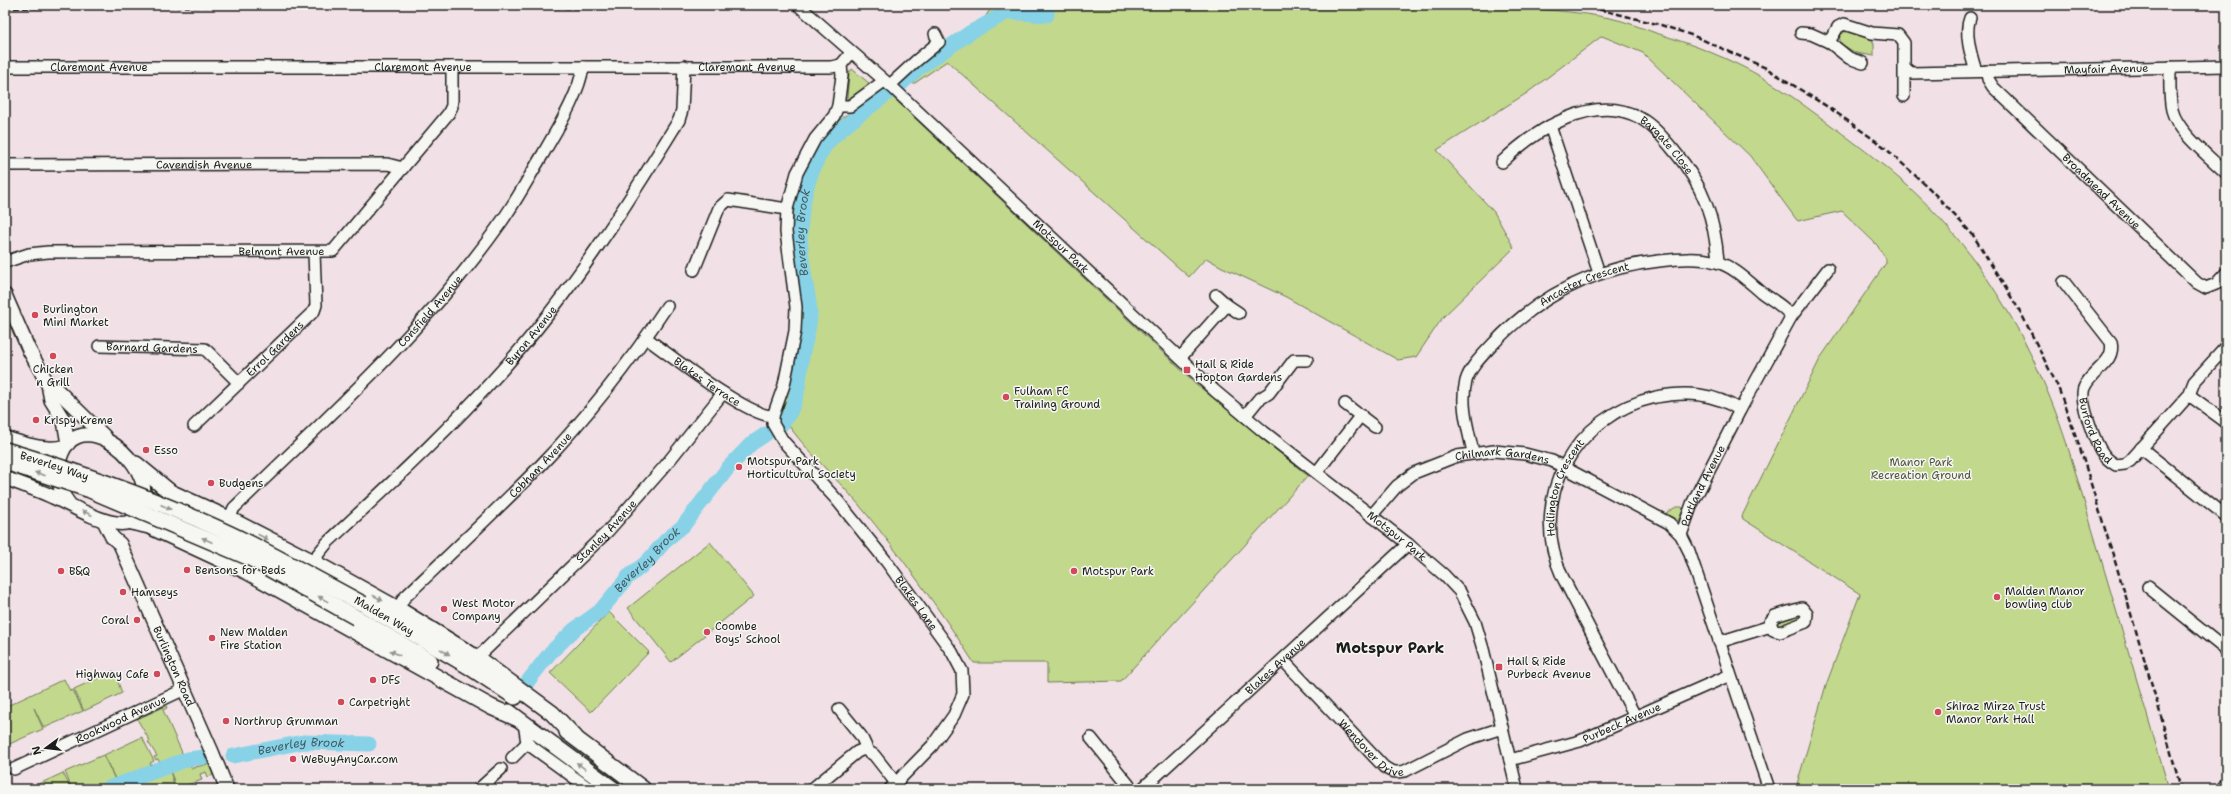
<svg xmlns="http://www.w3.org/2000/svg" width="2231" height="794" viewBox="0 0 2231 794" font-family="'Shantell Sans',sans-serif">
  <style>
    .green { fill: #c2d88d; stroke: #6f7a54 }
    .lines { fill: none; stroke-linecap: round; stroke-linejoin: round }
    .stream { stroke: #5c8996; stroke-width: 2.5 }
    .river { stroke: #87d2e7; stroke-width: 15 }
    .minor-casing { stroke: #1c1c1c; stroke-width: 14 }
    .major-casing { stroke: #1c1c1c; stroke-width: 16 }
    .highway-casing { stroke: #1c1c1c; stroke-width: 18 }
    .minor { stroke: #f6f6f2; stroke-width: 11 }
    .major { stroke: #f6f6f2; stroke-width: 13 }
    .highway { stroke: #f6f6f2; stroke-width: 15 }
    .rail { stroke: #1c1c1c; stroke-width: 2.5; stroke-dasharray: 6 3; stroke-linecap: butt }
    .highway-bridge-casing { stroke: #1c1c1c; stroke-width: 18; stroke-linecap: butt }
    .highway-bridge { stroke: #f6f6f2; stroke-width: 15 }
    .oneway { fill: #949492 }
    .poi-dot { fill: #d1495b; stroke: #f6f6f2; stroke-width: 1.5 }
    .labels { text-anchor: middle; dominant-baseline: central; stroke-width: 3; stroke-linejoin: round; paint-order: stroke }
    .street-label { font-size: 11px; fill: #1c1c1c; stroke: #f6f6f2 }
    .poi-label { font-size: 11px; fill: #1c1c1c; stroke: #f6f6f2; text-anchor: start }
    .park-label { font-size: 11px; fill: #4e543e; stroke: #f6f6f2 }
    .water-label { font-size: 12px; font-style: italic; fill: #415c63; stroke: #f6f6f2 }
    .district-label { font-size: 15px; font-weight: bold; fill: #1c1c1c; stroke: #f6f6f2 }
  </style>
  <rect width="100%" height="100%" fill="#f1e1e6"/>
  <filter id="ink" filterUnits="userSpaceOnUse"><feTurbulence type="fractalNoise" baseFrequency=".025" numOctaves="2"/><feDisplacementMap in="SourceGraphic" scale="8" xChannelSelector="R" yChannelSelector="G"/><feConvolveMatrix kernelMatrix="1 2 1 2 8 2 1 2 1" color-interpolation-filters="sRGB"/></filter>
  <g filter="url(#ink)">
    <g class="green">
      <path d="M1378,7C1454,8 1537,4 1610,18C1625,21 1639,27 1653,32C1691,44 1730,58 1765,79C1784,90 1802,104 1820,117C1850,139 1881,162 1909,187C1986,258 2039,354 2070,454L2169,789H1817L1797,784L1826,685L1860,594L1743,519L1742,516L1821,357L1886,263V259L1877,245L1842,211L1798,221L1796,219L1750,156L1643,53L1602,36L1527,93L1437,150L1494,212L1514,248L1443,317L1416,357L1398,360L1286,297L1222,267L1206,258L1189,277L947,61L915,83H911L906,76L918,65L982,22L991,8Z"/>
      <path d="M1846,31L1871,38L1874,44V56L1856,53L1841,44L1839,36Z"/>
      <path d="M852,69L870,84L849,100L847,98L849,73Z"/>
      <path d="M885,90L1195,383L1308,476L1121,681L1047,683V663H974C939,608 901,556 860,506C834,475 802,448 781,414C790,387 800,357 801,328C802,299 795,270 793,241C791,197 806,146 842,118C847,114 854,111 860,107C868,101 876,93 885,90Z"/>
      <path d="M1676,507H1682L1683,510L1678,521L1666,513Z"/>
      <path d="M710,542L754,596L671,662L628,608Z"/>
      <path d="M609,612L649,652L591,712L550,673Z"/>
      <path d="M1798,612L1804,618L1779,628L1775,622Z"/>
      <path d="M114,671L122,693L84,711L74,689Z"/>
      <path d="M64,679L70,691L73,690L83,711L44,728L34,708L43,729L5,746V707Z"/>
      <path d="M166,706L167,708L163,710L184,757L197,754L191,760V768L209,764L213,775L208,777L206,772L200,774L202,780L177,788L170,771L175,788L172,789H72L65,772L103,755L115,779L104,755L142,737L154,761L150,763L151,765L160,763L158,759L156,760L154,757L157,756L148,742L150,741L137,719Z"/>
      <path d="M63,773L71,789H28Z"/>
    </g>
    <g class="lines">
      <path class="stream" d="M1009,12V5"/>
      <g class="river">
        <path d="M900,85L920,67L971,32L1008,12L1047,15V5"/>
        <path id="s1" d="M782,424C796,408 799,386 801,365C802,348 810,332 810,314C809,292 802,270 801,248C798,215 806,174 825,146C836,130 872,106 888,93"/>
        <path id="s2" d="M525,685L550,653L575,629L600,611L628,577L647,562L667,539L683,526L728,468L751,444L766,434"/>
        <path id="s3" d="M233,756L303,742L369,744"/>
        <path d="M106,789L188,759L205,757"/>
      </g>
      <defs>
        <g id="minor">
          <path id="s4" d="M798,5L893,88L1215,391L1264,432L1408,544L1444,575L1460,592L1475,622L1483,649L1517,789"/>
          <path d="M1970,18C1964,33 1971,56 1976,71"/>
          <path d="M1801,33L1811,34L1829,42L1838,27L1844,24L1872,33L1898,35L1904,43V96"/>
          <path d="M1829,42L1849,58L1863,63"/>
          <path id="s5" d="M851,53L841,65L842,76L838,106L834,116L815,139L797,173L787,209L786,232L796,307L795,331L784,385L773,416V424L783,441L837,500L886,561L952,652L962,671L963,694L954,715L932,746L890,789"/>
          <path id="s6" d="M5,67H831L841,65"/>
          <path d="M2170,67C2170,81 2169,97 2172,110C2178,133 2210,157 2226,173"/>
          <path id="s7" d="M1905,68L1911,73L2226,66"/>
          <path id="s8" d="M1987,71L1988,79L1993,87L2197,283L2206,288L2216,284L2226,273"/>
          <path d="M890,85L916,61L939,42L935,34"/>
          <path d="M838,106H850L884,81"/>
          <path d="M1550,126L1599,273"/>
          <path id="s9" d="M1502,162C1535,130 1594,92 1640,118C1654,126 1665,140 1675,152C1703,185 1715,219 1718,262"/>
          <path id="s10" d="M5,165L387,164L403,168"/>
          <path id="s11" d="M5,262L29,254L48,252L333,251L448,114L452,106V67"/>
          <path d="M694,270L719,208L728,200L787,209"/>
          <path id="s12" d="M2064,282L2111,342C2116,363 2091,370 2084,388C2079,400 2095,444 2104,455C2107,459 2111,462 2116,465L2125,464L2130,461L2189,395L2194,382L2226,347"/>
          <path d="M1227,305L1239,313"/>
          <path id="s13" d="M646,338C670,355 748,417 773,416"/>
          <path id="s14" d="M99,346L205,349L239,383"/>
          <path d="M1180,358L1227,305L1216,295"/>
          <path d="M2189,395L2226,422"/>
          <path d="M1345,404L1375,427"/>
          <path d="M1245,416L1258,400L1269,393L1294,360H1307"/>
          <path id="s15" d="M194,426L314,311L316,305L314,253"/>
          <path d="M2141,448L2226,516"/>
          <path id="s16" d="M1473,452C1468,429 1460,404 1466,381C1470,367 1483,355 1493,344C1538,296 1593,268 1659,261C1677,259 1698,257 1716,262C1733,266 1748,281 1761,292C1770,299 1786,307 1791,317"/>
          <path d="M1317,472L1361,415"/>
          <path id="s17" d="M1371,516L1397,486L1414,473L1457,456L1494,451L1525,454L1552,461L1669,523L1681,535L1689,551L1769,789"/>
          <path id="s18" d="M229,519L234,508C327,418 427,328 502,221C517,200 529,177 543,154C557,129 579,95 583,67"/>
          <path id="s19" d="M1681,535L1692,504L1740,410L1791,317L1828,269"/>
          <path id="s20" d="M315,563L318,554L327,543C387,487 448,431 503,369C571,293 626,206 679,120L682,110L684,66"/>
          <path d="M2148,587L2226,650"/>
          <path d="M1802,608L1807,614L1806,622L1780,632L1773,630L1770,622L1775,616Z"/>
          <path id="s21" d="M398,609L404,598C450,554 496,511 541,465C588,416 630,362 667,306"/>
          <path d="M1719,642L1771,626"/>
          <path id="s22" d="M477,658L608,531L665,466L723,393"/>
          <path id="s23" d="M1283,660L1384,767C1391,772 1396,773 1405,771L1468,739L1502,728"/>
          <path d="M839,709L861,736L867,749"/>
          <path id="s24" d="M1635,716L1562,576C1527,499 1574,415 1656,397C1687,391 1713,393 1740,410"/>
          <path d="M524,723L527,743L532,747L590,789"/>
          <path d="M1091,738L1132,789"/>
          <path d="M512,758L527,743"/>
          <path id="s25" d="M1510,760L1580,741L1730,675"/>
          <path id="s26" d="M14,769L185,689"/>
          <path d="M479,789L501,769"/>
          <path d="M812,789L857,752L864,749L874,755L896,783"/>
          <path id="s27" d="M1142,789L1408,544"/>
        </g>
        <g id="major">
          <path d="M5,295L29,350L48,384L51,400L64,421L68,444"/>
          <path d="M48,384L57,390L105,437"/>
          <path d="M5,438C25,444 43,451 64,447"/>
          <path d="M5,478C21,484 38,490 53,497C77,507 141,551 144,497C147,453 72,402 59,463C56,479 60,493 70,505"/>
          <path id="s28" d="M104,521L112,537L120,544L212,752L227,789"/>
          <path d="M2223,789L2226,785"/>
        </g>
        <g id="highway">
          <path d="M136,464L170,492L229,519L315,563L398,609L477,658L552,713L575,737"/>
          <path d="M131,522L149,526L246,571L491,707L516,718"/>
          <path d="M363,604L468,666L515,697"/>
          <path d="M357,618L430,661"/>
          <path d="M509,712L613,789"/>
          <path d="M567,732L643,789"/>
        </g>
      </defs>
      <use href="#minor" class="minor-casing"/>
      <use href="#major" class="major-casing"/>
      <use href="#highway" class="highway-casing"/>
      <use href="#minor" class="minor"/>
      <use href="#major" class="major"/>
      <use href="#highway" class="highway"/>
      <g class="rail">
        <path d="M420,5L571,8L683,5"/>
        <path d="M1582,5L1661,25L1694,36L1766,68L1831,109L1883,146L1930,189L1973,235L2021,313L2058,387L2079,445L2126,597L2159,709L2181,789"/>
        <path d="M5,8L310,5"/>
      </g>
      <defs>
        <g id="highway-bridge">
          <path id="s29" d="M5,450C89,475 172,505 251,544C288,563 326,584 363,604"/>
          <path d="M5,462L90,490L250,558L357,618"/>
        </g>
      </defs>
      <use href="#highway-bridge" class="highway-bridge-casing"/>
      <use href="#highway-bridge" class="highway-bridge"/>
    </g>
    <defs><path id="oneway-solid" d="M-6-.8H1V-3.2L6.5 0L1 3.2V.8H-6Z"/></defs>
    <g class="oneway">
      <use href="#oneway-solid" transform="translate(40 474) rotate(-162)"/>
      <use href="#oneway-solid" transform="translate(166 507) rotate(24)"/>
      <use href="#oneway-solid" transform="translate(87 513) rotate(-155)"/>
      <use href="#oneway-solid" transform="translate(263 537) rotate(27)"/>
      <use href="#oneway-solid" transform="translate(207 540) rotate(-156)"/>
      <use href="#oneway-solid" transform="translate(378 598) rotate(29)"/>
      <use href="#oneway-solid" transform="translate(323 599) rotate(-151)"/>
      <use href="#oneway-solid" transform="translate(445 652) rotate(31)"/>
      <use href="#oneway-solid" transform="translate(395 653) rotate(-152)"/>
      <use href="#oneway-solid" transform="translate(581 766) rotate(-143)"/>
    </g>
  </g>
  <g class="poi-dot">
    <circle cx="35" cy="315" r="4"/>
    <circle cx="53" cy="356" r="4"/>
    <rect x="1183" y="366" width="8" height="8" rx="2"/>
    <circle cx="1006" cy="397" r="4"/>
    <circle cx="36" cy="420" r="4"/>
    <circle cx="146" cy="450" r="4"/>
    <circle cx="739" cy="467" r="4"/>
    <circle cx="211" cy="483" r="4"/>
    <circle cx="187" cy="570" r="4"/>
    <circle cx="61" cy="571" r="4"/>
    <circle cx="1074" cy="571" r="4"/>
    <circle cx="123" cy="592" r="4"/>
    <circle cx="1997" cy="597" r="4"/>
    <circle cx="444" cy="609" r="4"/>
    <circle cx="137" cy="620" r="4"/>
    <circle cx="707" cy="632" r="4"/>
    <circle cx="212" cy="638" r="4"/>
    <rect x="1495" y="663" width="8" height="8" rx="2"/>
    <circle cx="157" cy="674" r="4"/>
    <circle cx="373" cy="680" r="4"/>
    <circle cx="341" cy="702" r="4"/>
    <circle cx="1938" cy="712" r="4"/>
    <circle cx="226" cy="721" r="4"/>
    <circle cx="293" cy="759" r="4"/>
  </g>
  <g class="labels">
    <g class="street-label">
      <text stroke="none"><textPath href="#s6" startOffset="94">Claremont Avenue</textPath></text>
      <text stroke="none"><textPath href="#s6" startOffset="418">Claremont Avenue</textPath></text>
      <text stroke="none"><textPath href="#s6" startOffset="742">Claremont Avenue</textPath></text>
      <text stroke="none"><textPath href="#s7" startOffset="203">Mayfair Avenue</textPath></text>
      <text stroke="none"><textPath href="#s9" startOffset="193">Bargate Close</textPath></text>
      <text stroke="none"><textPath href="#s10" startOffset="199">Cavendish Avenue</textPath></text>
      <text stroke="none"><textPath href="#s8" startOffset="168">Broadmead Avenue</textPath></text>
      <text stroke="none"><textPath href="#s4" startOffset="357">Motspur Park</textPath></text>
      <text stroke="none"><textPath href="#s11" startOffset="278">Belmont Avenue</textPath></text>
      <text stroke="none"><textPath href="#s16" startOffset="229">Ancaster Crescent</textPath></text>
      <text stroke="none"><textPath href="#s18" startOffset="290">Consfield Avenue</textPath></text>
      <text stroke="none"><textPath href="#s20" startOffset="315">Byron Avenue</textPath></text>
      <text stroke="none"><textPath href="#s14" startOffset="53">Barnard Gardens</textPath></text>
      <text stroke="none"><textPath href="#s15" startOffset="112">Errol Gardens</textPath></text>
      <text stroke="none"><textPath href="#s13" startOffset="75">Blakes Terrace</textPath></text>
      <text stroke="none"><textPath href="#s12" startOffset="177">Burford Road</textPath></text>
      <text stroke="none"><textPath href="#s17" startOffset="153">Chilmark Gardens</textPath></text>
      <text stroke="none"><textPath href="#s21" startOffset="203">Cobham Avenue</textPath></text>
      <text stroke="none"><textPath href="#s29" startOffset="52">Beverley Way</textPath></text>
      <text stroke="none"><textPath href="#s19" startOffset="54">Portland Avenue</textPath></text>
      <text stroke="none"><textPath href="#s24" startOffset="251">Hollington Crescent</textPath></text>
      <text stroke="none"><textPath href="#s22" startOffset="181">Stanley Avenue</textPath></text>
      <text stroke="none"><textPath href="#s4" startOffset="801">Motspur Park</textPath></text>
      <text stroke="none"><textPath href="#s5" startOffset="622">Blakes Lane</textPath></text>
      <text transform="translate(384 616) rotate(30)">Malden Way</text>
      <text stroke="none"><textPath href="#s28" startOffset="162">Burlington Road</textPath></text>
      <text stroke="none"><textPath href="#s27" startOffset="181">Blakes Avenue</textPath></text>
      <text stroke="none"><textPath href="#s26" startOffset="118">Rookwood Avenue</textPath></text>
      <text stroke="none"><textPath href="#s25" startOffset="118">Purbeck Avenue</textPath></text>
      <text stroke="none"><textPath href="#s23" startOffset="126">Wendover Drive</textPath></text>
    </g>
    <g class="poi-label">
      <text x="43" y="309">Burlington<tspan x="43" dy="13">Mini Market</tspan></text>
      <text x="1195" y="364">Hail &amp; Ride<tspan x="1195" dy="13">Hopton Gardens</tspan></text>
      <text x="53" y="369" text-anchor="middle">Chicken<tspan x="53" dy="13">n Grill</tspan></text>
      <text x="1014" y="391">Fulham FC<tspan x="1014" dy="13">Training Ground</tspan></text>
      <text x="44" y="420">Krispy Kreme</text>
      <text x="154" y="450">Esso</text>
      <text x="747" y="461">Motspur Park<tspan x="747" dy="13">Horticultural Society</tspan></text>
      <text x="219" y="483">Budgens</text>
      <text x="195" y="570">Bensons for Beds</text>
      <text x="69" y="571">B&amp;Q</text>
      <text x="1082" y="571">Motspur Park</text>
      <text x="2005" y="591">Malden Manor<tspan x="2005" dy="13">bowling club</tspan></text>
      <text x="131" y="592">Hamseys</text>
      <text x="452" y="603">West Motor<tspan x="452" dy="13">Company</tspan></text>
      <text x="129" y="620" text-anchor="end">Coral</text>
      <text x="715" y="626">Coombe<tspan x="715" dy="13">Boys' School</tspan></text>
      <text x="220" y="632">New Malden<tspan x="220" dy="13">Fire Station</tspan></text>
      <text x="1507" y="661">Hail &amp; Ride<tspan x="1507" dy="13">Purbeck Avenue</tspan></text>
      <text x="149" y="674" text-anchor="end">Highway Cafe</text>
      <text x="381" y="680">DFS</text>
      <text x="349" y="702">Carpetright</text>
      <text x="1946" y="706">Shiraz Mirza Trust<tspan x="1946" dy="13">Manor Park Hall</tspan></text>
      <text x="234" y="721">Northrup Grumman</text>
      <text x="301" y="759">WeBuyAnyCar.com</text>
    </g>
    <g class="park-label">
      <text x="1921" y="462">Manor Park<tspan x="1921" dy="13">Recreation Ground</tspan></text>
    </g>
    <g class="water-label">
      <text stroke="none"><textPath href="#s1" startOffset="197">Beverley Brook</textPath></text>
      <text stroke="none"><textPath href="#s2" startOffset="176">Beverley Brook</textPath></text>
      <text stroke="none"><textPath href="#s3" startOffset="69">Beverley Brook</textPath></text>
    </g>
    <g class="district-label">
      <text x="1390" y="648">Motspur Park</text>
    </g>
  </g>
  <rect width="2231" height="794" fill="none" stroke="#f6f6f2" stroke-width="20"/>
  <rect x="10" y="10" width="2211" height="774" fill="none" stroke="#1c1c1c" stroke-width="1.5" filter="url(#ink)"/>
  <g transform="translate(46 748) rotate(255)" stroke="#f6f6f2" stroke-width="3" paint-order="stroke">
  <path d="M0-3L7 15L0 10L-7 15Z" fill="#1c1c1c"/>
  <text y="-6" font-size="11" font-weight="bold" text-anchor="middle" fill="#1c1c1c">N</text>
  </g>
</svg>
